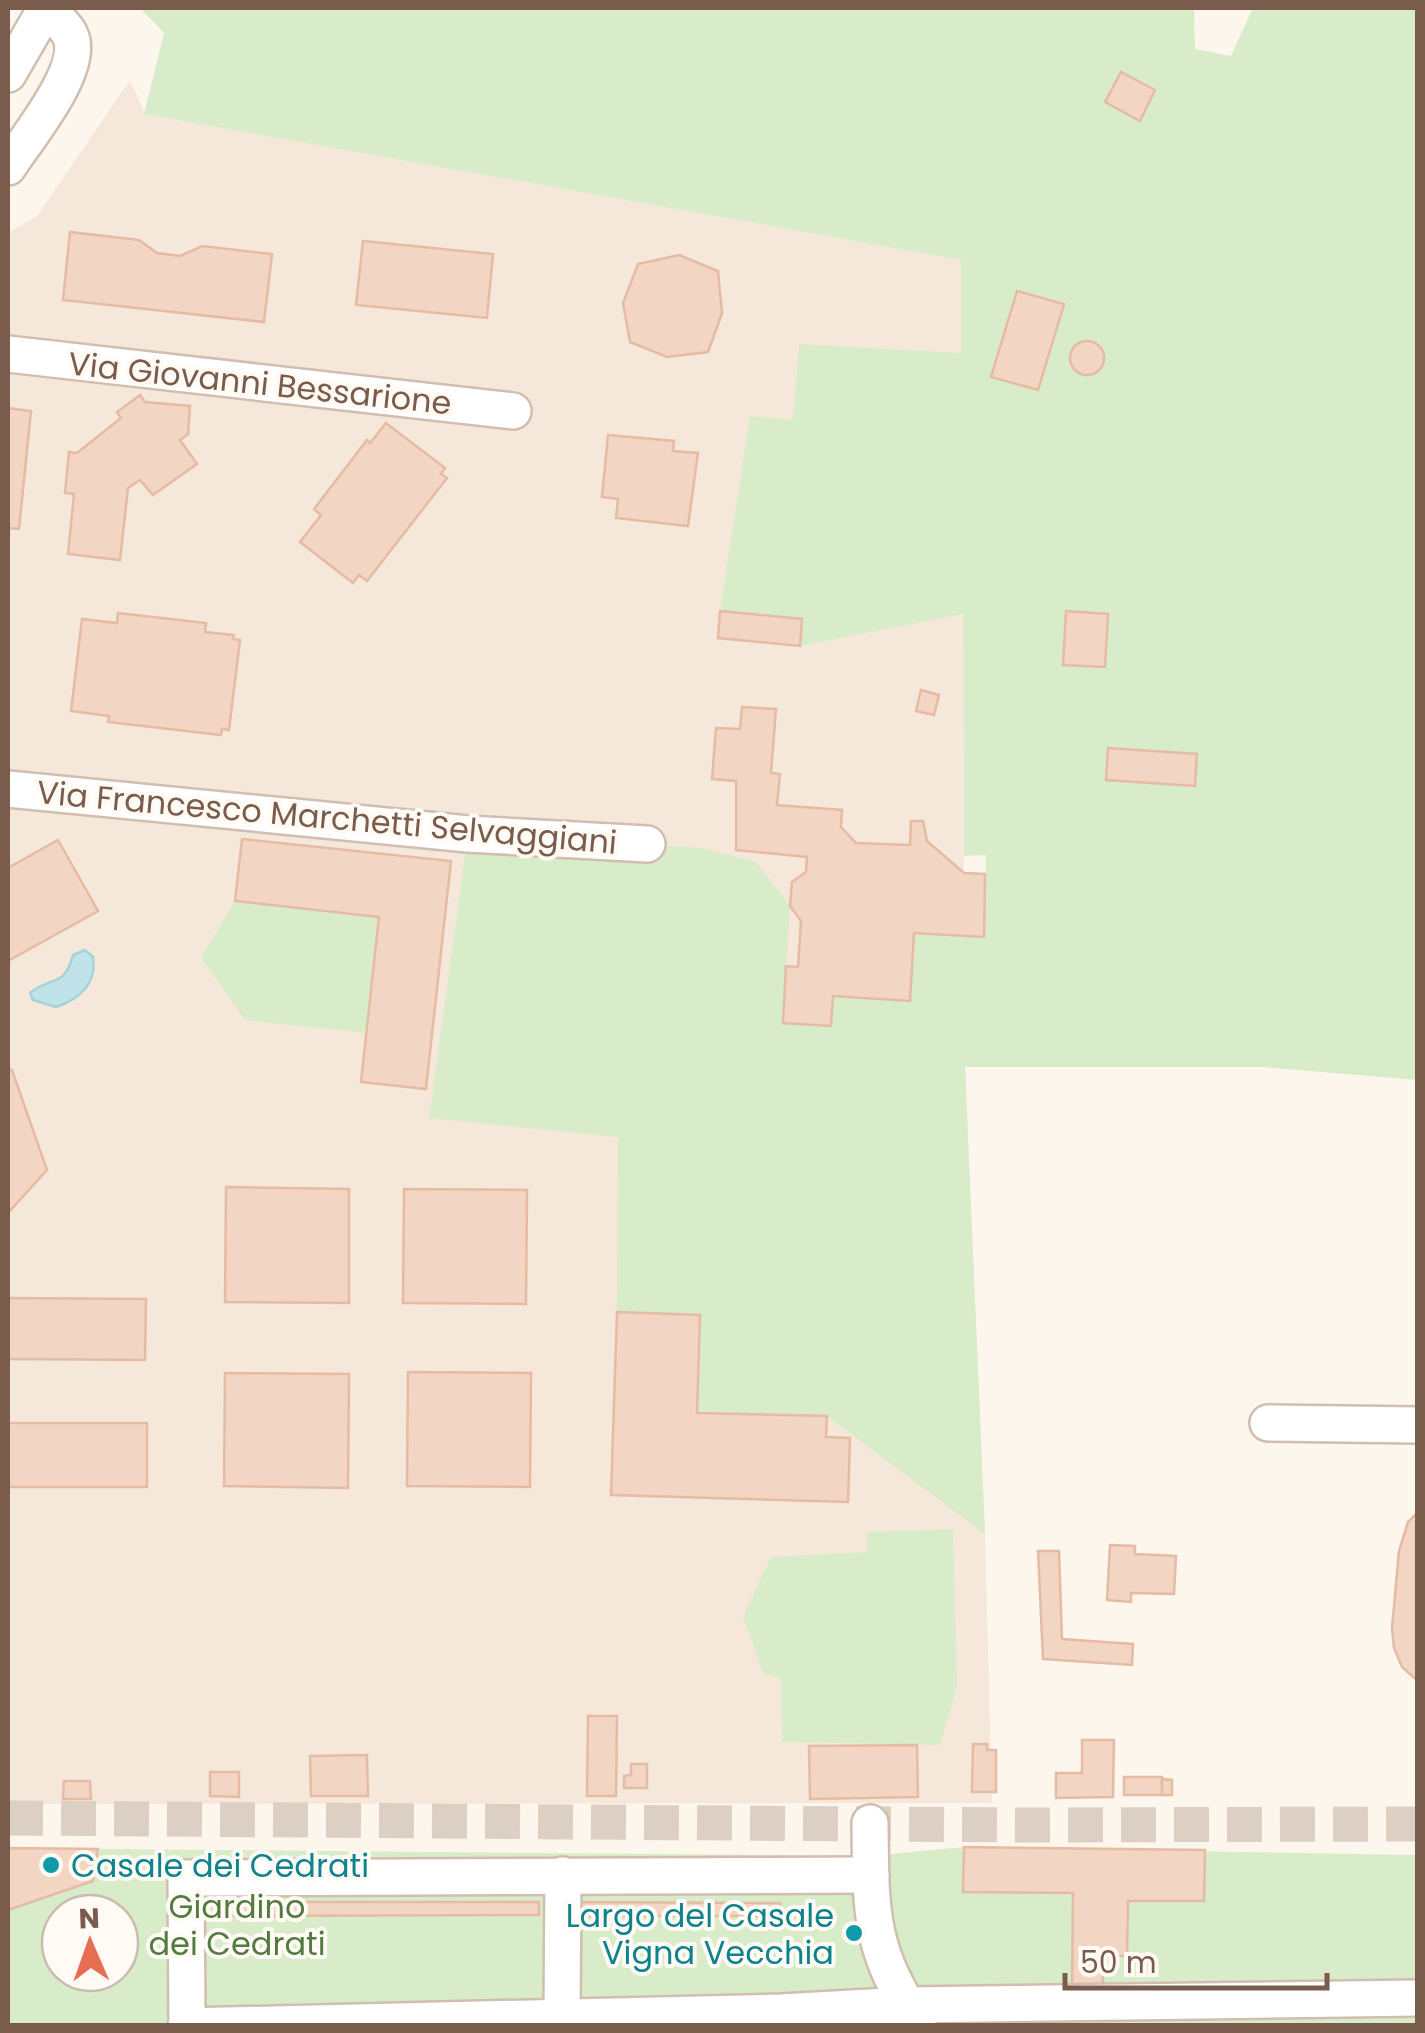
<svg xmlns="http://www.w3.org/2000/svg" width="1425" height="2033" viewBox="0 0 1425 2033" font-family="Poppins,sans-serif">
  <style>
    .residential { fill: #f5e8da }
    .green { fill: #d8ecc9; fill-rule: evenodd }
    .water { fill: #bfe3e8; stroke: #a5d3da; stroke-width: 2.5 }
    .building { fill: #f3d5c3; stroke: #e6bba3; stroke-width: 2.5 }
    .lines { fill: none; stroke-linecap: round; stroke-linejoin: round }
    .minor-tunnel { stroke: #dcd0c4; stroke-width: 35; stroke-dasharray: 35 18; stroke-linecap: butt }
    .minor-casing { stroke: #d1beb0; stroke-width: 40 }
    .minor { stroke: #fff; stroke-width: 35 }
    .culture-dot { fill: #0f9aa8; stroke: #fffaf3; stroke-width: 4 }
    .labels { text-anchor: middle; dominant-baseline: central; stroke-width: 8; stroke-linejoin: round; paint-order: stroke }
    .street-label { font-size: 32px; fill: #7a5c4d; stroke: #fffaf3 }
    .culture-label { font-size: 32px; fill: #0d838f; stroke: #fffaf3; text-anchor: start }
    .park-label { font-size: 32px; fill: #537a41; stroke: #fffaf3 }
  </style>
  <rect width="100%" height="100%" fill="#fdf6ec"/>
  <path class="residential" d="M130,80L145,114L961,260L965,1066L985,1534L992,1803L8,1804V233L37,216Z"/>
  <g class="green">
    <path d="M140,8H1194L1195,49L1231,56L1253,8H1417V1080L1262,1067H965L985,1534L827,1416L697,1413L700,1315L617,1312L618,1137L429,1118L468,834L702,848L756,862L790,906L783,1023L831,1026L833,996L909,1001L914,933L984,936L986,855L964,856L963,614L800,646L802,619L720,611L750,416L793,420L799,344L961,353V260L144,114L164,33Z"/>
    <path d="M235,901L379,917L366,1033L245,1020L201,958Z"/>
    <path d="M953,1529L957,1686L940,1745L782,1742L781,1679L763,1673L743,1616L771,1557L867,1552V1532Z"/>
    <path d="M964,1847L1417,1855V2025L8,2026V1848L870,1856ZM60,1913H120V1973H60Z"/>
  </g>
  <path class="water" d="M85,950L93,957C97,983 80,999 56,1007L33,1000L30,993C51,975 64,989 73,955Z"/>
  <g class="building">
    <path d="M1121,72L1155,90L1140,121L1105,102Z"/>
    <path d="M70,232L139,240L157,253L180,256L202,246L272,254L264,322L63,300Z"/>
    <path d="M363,241L493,254L487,318L356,305Z"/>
    <path d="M679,255L718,271L722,313L708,352L667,357L630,342L623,303L638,264Z"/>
    <path d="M1017,291L1064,304L1038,390L991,377Z"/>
    <circle cx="1087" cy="358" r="17"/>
    <path d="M140,395L145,402L190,406L188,434L180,440L197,464L153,495L140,480L128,488L120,560L68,554L74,494L65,493L69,452L77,453L121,418L117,412Z"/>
    <path d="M8,408L31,411L19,529L8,528Z"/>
    <path d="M386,423L445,468L441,474L447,478L367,581L359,575L353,583L300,542L321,515L314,509L367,440L370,443Z"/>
    <path d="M608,435L674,441L673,451L698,453L688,526L616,518L618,499L602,497Z"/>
    <path d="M720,611L802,619L800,646L718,638Z"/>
    <path d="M1066,611L1108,614L1105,667L1063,665Z"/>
    <path d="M118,613L206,623L205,632L234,635L233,639L240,640L229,730L222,729L221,735L108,722L109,716L71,711L82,619L117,623Z"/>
    <path d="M921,690L939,695L934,715L916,711Z"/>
    <path d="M742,707L776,709L771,773L780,774L777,805L842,810L841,827L856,843L910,845L911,821H923L927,841L964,873L985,874L984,937L914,933L910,1001L833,996L831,1026L783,1023L786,966L798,967L801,921L790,906L792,882L806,872L807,857L736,850V781L712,779L716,728L740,729Z"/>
    <path d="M1108,748L1197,754L1195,786L1106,780Z"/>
    <path d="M242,839L451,861L426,1089L361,1082L379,917L235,901Z"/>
    <path d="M58,840L98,911L8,961V868Z"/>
    <path d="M8,1069L12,1070L47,1170L8,1213Z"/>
    <path d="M226,1187L349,1189V1303L225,1302Z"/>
    <path d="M404,1189L527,1190L526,1304L403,1303Z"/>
    <path d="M8,1298L146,1299L145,1360L8,1359Z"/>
    <path d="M617,1312L700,1315L697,1413L827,1416L826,1437L850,1438L848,1502L611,1495Z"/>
    <path d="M408,1372L531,1373L530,1487L407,1486Z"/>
    <path d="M225,1373L349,1374L348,1488L224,1486Z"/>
    <rect x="8" y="1423" width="139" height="64"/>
    <path d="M1418,1512V1681L1402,1667L1394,1648L1392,1628L1399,1551L1408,1522Z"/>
    <path d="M1110,1545L1135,1546V1554L1176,1556L1174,1594L1131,1593V1602L1107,1600Z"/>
    <path d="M1038,1551H1059L1062,1639L1133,1644L1132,1665L1043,1659Z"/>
    <path d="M588,1716H617L616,1796H587Z"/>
    <path d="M1082,1740H1114L1113,1797L1056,1798V1773H1082Z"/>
    <path d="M973,1744H987V1750H996V1792H972Z"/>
    <path d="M917,1745L918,1797L810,1799L809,1746Z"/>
    <path d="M367,1755L368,1796H311L310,1756Z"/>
    <path d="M631,1764H647V1788H624V1776L631,1775Z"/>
    <path d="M210,1772H239V1797L210,1796Z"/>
    <rect x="1124" y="1777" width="38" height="18"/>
    <path d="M1162,1779L1172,1780V1795H1162Z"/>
    <path d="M64,1781H90L91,1799H63Z"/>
    <path d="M964,1847L1205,1850L1204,1901H1128L1127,1956H1103V1992H1072L1073,1893L963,1892Z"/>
    <path d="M8,1848L98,1849L93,1881L8,1910Z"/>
    <path d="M216,1902H539V1915L216,1916Z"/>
    <path d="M575,1902L780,1903V1916H575Z"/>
  </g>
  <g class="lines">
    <path class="minor-tunnel" d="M8,1818L1019,1825L1418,1824"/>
    <defs>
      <g id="minor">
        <path d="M8,74L45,10"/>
        <path d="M8,167C26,139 86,68 70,35C65,24 52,16 43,8"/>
        <path d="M8,354L513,411"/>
        <path d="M8,789L468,834L647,844"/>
        <path d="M1268,1423L1418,1425"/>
        <path d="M870,1823C871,1906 868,1951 918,2021"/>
        <path d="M562,2016L563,1875"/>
        <path d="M187,2023L186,1878L871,1875"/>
        <path d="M186,2026L781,2012L906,2005L1418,1998"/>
      </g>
    </defs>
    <use href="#minor" class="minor-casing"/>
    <use href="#minor" class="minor"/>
  </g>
  <g class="culture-dot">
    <circle cx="51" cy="1865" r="10"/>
    <circle cx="854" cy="1933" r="10"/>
  </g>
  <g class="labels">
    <g class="street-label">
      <text transform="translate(260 383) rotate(6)">Via Giovanni Bessarione</text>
      <text transform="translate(327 817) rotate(5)">Via Francesco Marchetti Selvaggiani</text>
    </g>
    <g class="culture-label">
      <text x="71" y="1865">Casale dei Cedrati</text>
      <text x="834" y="1915" text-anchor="end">Largo del Casale<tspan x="834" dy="37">Vigna Vecchia</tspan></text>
    </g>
    <g class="park-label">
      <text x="237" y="1906">Giardino<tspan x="237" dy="37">dei Cedrati</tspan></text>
    </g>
  </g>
  <rect width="1425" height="2033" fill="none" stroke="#7a5c4d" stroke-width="20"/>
  <g transform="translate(90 1943) rotate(358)"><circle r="48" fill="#fffaf3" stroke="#cabbb1" stroke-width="2.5"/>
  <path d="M0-8L18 38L0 25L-18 38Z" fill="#e76f51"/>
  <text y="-15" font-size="28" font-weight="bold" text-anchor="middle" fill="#7a5c4d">N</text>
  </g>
  <path d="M1065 1973v15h262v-15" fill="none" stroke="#7a5c4d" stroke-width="5"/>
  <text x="1080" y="1973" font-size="30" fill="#7a5c4d" stroke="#fffaf3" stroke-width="8" paint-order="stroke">50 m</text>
</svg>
